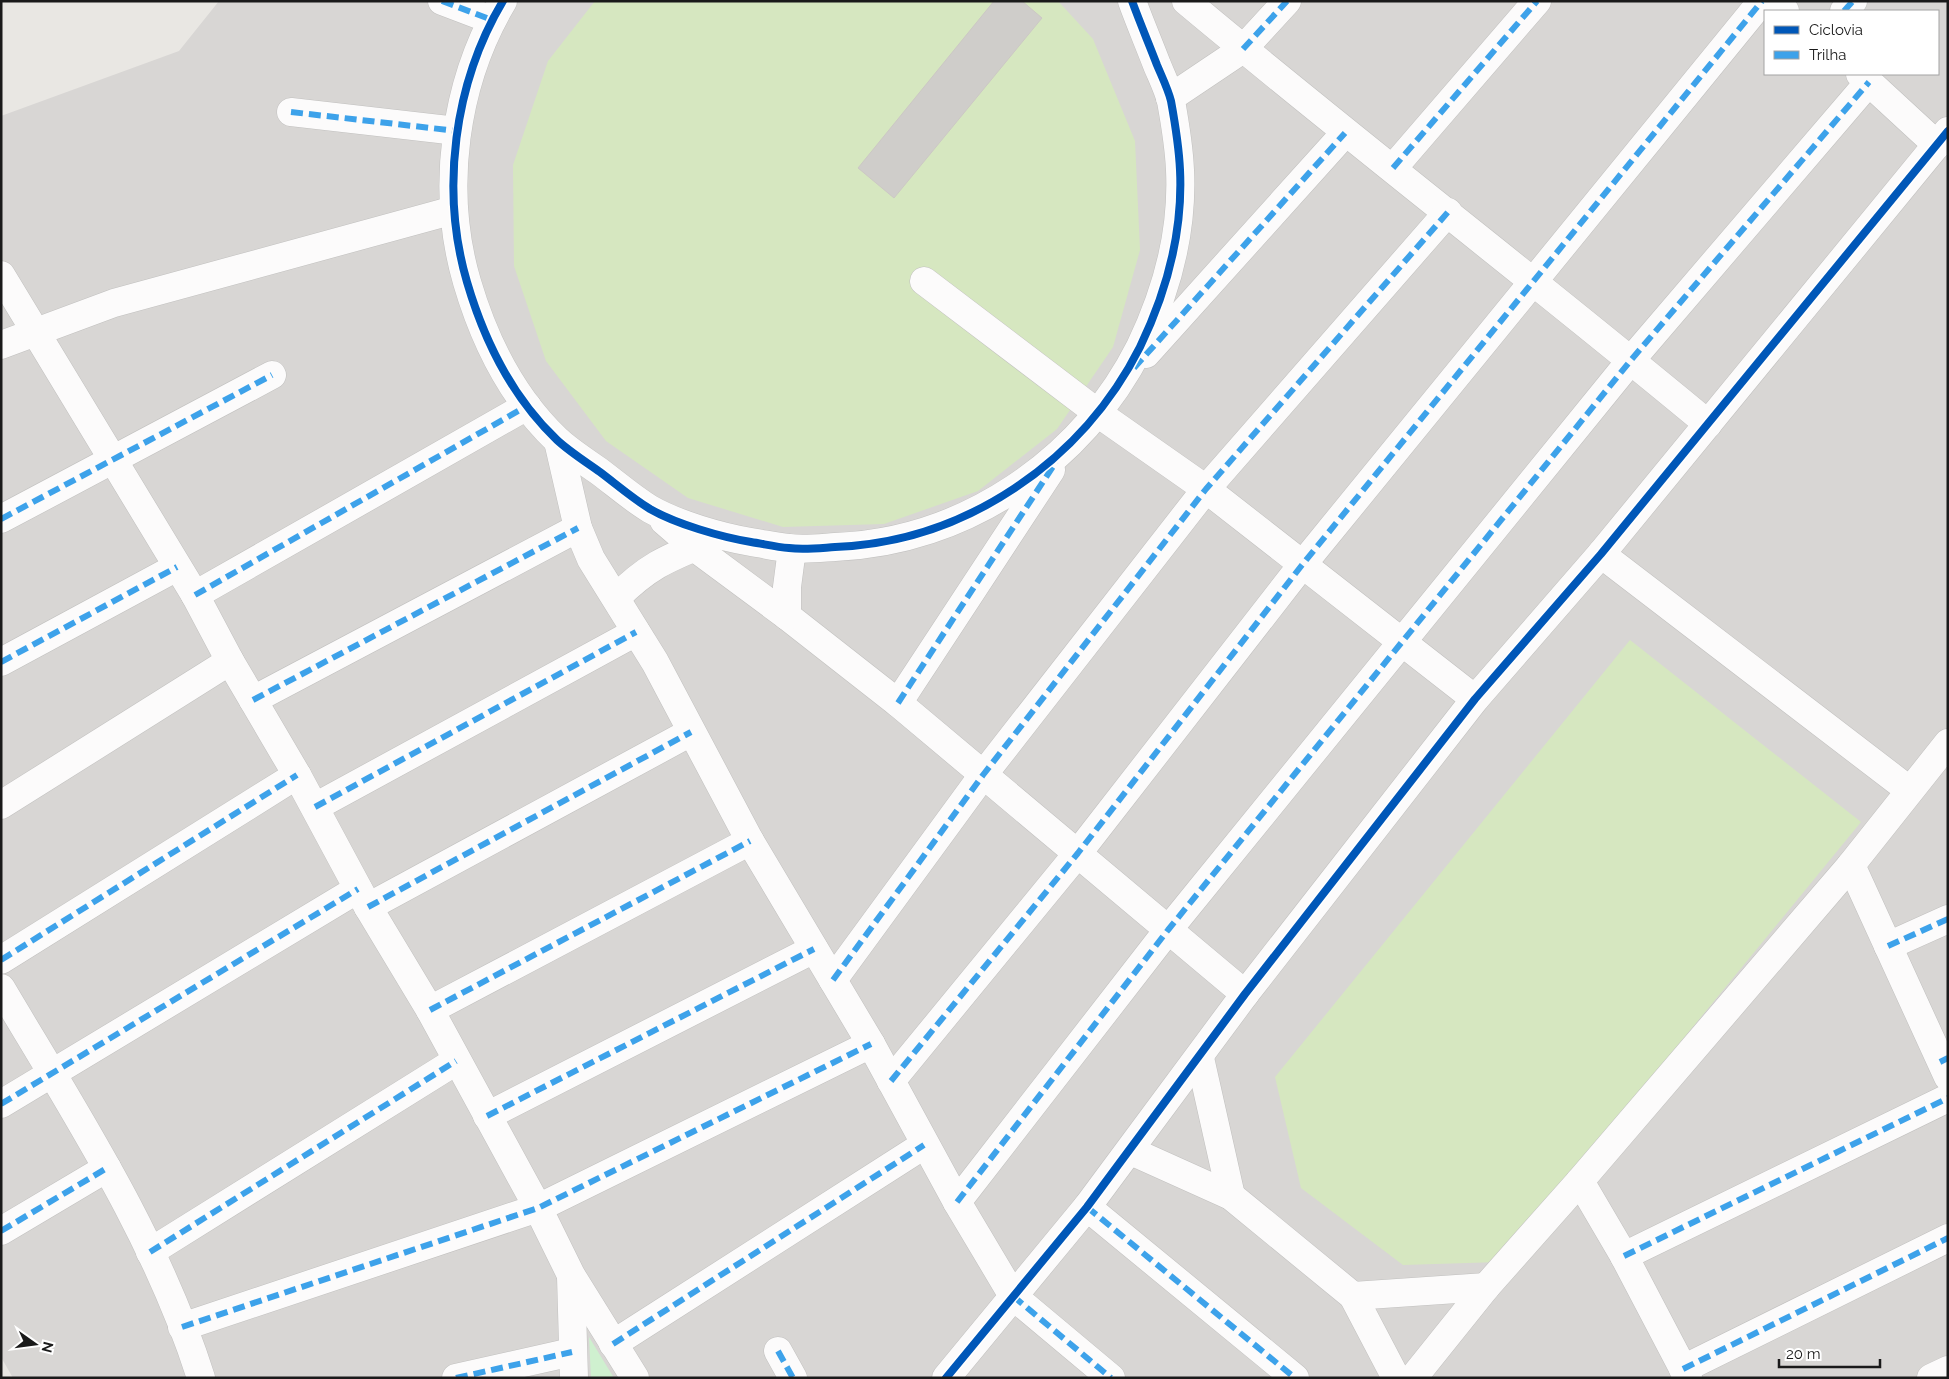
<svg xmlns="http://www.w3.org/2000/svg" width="1949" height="1379" viewBox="0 0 1949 1379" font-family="Raleway,sans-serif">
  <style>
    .residential { fill: #d8d6d4; fill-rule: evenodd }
    .grass { fill: #d6e7c0 }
    .park { fill: #cff0cf }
    .building { fill: #cfcdca; stroke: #ccc8c4 }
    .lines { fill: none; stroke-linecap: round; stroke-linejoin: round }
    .minor-casing { stroke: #c1c0bf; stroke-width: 29 }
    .minor { stroke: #fcfbfb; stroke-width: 28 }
    .quiet { stroke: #3da2ea; stroke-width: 6; stroke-dasharray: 12 6; stroke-linecap: butt }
    .cycleway-casing { stroke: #fff; stroke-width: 11 }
    .cycleway { stroke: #0057b8; stroke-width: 8 }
  </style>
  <rect width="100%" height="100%" fill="#e9e7e3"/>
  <path class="residential" d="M219,1H1948V1378H13L1,1357V116L179,51ZM1765,11H1938V74H1765Z"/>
  <g class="grass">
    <path d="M595,1H1058L1093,39L1135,141L1140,250L1113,347L1057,429L978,491L884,524L783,527L688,498L606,441L546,361L514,266L513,165L548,61Z"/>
    <path d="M1630,640L1861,822L1500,1262L1403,1265L1301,1188L1275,1077Z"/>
  </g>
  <path class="park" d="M589,1337L614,1378H591Z"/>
  <path class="building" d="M994,1H1022L1042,18L894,198L858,168Z"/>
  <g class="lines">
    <defs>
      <g id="minor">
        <path d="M442,1L492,20"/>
        <path d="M503,1C454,83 440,190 467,282C484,340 513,398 557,440C570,452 586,462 600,472C616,484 632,498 650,509C676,524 721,537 751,542C764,544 776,547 789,548C804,550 820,548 835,547C965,542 1082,462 1140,347C1166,293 1183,231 1180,170C1179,148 1175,123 1171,101C1168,89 1162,77 1157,65C1149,44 1140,23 1132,1"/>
        <path d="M1186,1C1358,145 1536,281 1708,424"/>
        <path d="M1773,1L1785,11"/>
        <path d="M1844,11L1853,1"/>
        <path d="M1860,74L1937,145"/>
        <path d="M1170,98L1243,49L1287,1"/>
        <path d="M291,112L457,131"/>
        <path d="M1393,168L1537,1"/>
        <path d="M1,275L195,595L230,661L297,775L368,907L430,1010L538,1208L571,1275L635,1378"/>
        <path d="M924,281L1099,414L1206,489L1475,699"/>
        <path d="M1,345L114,303L454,210"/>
        <path d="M1146,354L1345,133"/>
        <path d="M558,441L578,528L591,559L655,662L750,841L871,1044L957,1202L1013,1296L1111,1378"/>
        <path d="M1,519L272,375"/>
        <path d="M664,521L694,547L787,616L898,703L1245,994"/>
        <path d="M1601,554L1909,790"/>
        <path d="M195,595L527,406"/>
        <path d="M616,598C648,566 666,559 707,542"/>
        <path d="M787,616V587L792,549"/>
        <path d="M1,662L177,567"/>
        <path d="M253,700L578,528"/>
        <path d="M898,703L1051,470"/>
        <path d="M1,805L230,661"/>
        <path d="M315,807L636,632"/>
        <path d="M1851,865L1948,1077"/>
        <path d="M368,907L691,732"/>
        <path d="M1888,946L1948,919"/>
        <path d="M1,960L297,775"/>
        <path d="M833,980L983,775L1206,489L1448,212"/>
        <path d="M1,988C75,1113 157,1238 201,1378"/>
        <path d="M430,1010L750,841"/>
        <path d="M1200,1058L1231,1196"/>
        <path d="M891,1081L1078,853L1302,565L1762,1"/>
        <path d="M1,1104L358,889"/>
        <path d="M487,1116L814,949"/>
        <path d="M1131,1151L1231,1196L1353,1296L1396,1378"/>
        <path d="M1580,1181L1624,1256L1688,1378"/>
        <path d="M957,1202L1168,930L1631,360L1869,82"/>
        <path d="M1087,1207L1295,1378"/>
        <path d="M1,1231L107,1168"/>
        <path d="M150,1252L456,1061"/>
        <path d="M1624,1256L1948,1098"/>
        <path d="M571,1276L574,1378"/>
        <path d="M1353,1296L1486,1287"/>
        <path d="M182,1327L538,1208L871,1044"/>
        <path d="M613,1344L924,1145"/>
        <path d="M778,1351L793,1378"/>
        <path d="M1683,1369L1948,1238"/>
        <path d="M456,1378L572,1352"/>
        <path d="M946,1378L1087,1207L1245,994L1475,699L1601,554L1948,131"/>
        <path d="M1413,1378L1486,1287L1580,1181L1851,865L1948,743"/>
        <path d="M1931,1378L1948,1370"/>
      </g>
    </defs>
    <use href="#minor" class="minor-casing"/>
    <use href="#minor" class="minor"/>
    <g class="quiet">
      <path d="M442,1L492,20"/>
      <path d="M1844,11L1853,1"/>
      <path d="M1243,49L1287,1"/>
      <path d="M291,112L457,131"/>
      <path d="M1393,168L1537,1"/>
      <path d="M1134,368L1345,133"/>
      <path d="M1,519L272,375"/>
      <path d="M195,595L527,406"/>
      <path d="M1,662L177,567"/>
      <path d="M253,700L578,528"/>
      <path d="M898,703L1056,462"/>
      <path d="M315,807L636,632"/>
      <path d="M368,907L691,732"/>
      <path d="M1888,946L1948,919"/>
      <path d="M1,960L297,775"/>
      <path d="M833,980L983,775L1206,489L1448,212"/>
      <path d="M430,1010L750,841"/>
      <path d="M1940,1062L1948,1058"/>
      <path d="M891,1081L1078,853L1302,565L1762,1"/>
      <path d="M1,1104L358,889"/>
      <path d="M487,1116L814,949"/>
      <path d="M957,1202L1168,930L1631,360L1869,82"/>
      <path d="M1087,1207L1295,1378"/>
      <path d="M1,1231L107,1168"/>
      <path d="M150,1252L456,1061"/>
      <path d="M1624,1256L1948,1098"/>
      <path d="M1013,1296L1111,1378"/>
      <path d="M182,1327L538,1208L871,1044"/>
      <path d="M613,1344L924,1145"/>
      <path d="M778,1351L793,1378"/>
      <path d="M1683,1369L1948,1238"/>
      <path d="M456,1378L572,1352"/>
    </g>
    <defs>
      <g id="cycleway">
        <path d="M503,1C454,83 440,190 467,282C484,340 513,398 557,440C570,452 586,462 600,472C616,484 632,498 650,509C676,524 721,537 751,542C764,544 776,547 789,548C804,550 820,548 835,547C965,542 1082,462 1140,347C1166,293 1183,231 1180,170C1179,148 1175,123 1171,101C1168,89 1162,77 1157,65C1149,44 1140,23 1132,1"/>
        <path d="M946,1378L1087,1207L1245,994L1475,699L1601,554L1948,131"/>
      </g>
    </defs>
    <use href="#cycleway" class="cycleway-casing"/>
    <use href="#cycleway" class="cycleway"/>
  </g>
  <rect width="1949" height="1379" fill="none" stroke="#1a1a1a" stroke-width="5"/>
  <rect x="1764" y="10" width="175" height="65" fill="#ffffff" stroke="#a3a3a3"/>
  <rect x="1774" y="26" width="25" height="8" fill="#0057b8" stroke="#a3a3a3"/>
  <text x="1809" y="35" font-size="15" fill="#1a1a1a">Ciclovia</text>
  <rect x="1774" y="51" width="25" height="8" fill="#3da2ea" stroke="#a3a3a3"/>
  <text x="1809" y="60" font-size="15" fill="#1a1a1a">Trilha</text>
  <g transform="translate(35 1344) rotate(104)" stroke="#ffffff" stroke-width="4" paint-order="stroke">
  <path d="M0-4L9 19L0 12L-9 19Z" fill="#1a1a1a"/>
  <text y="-8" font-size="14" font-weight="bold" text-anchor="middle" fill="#1a1a1a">N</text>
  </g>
  <path d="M1779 1359v8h101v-8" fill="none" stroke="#1a1a1a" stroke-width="2.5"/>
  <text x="1786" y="1359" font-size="15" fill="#1a1a1a" stroke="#ffffff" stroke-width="4" paint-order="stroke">20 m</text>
</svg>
